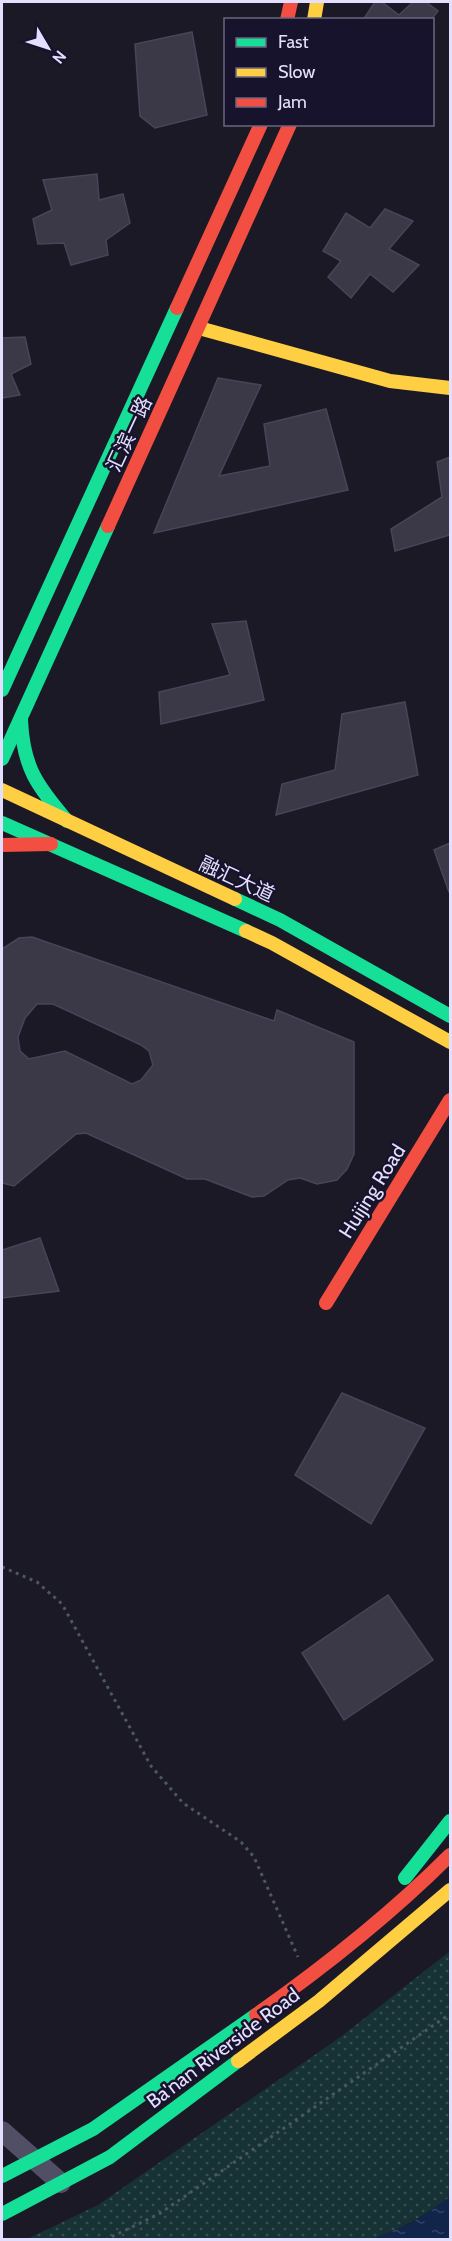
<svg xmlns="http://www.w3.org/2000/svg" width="452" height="2241" viewBox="0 0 452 2241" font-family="Cabin,'Noto Sans SC',sans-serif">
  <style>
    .park { fill: url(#park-dots) }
    .water { fill: url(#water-ripples) }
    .building { fill: #3b3847; stroke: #494459; stroke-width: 1.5; fill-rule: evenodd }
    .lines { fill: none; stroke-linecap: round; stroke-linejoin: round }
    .path { stroke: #4b5766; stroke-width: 3; stroke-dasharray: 3 4.5; stroke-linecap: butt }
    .street { stroke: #504f66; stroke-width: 20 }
    .fast { stroke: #16e098; stroke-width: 14 }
    .slow { stroke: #ffcf43; stroke-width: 14 }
    .jam { stroke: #f24e42; stroke-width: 14 }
    .labels { text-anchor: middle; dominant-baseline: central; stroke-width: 5; stroke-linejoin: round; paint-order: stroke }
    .street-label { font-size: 20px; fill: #e4dffe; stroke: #18132c }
  </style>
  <defs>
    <pattern id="park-dots" width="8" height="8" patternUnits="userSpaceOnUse" patternTransform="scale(1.5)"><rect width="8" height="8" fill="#173234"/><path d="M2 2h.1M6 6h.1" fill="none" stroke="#394f52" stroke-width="1.8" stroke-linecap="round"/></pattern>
    <pattern id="water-ripples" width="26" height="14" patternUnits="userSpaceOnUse" patternTransform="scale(1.5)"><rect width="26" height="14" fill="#11244a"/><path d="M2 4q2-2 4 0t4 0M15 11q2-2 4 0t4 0" fill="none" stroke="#344365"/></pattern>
  </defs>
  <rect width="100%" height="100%" fill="#1c1926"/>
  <path class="park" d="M450,1951V2197C426,2215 401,2229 373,2239L25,2240L98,2205L342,2036Z"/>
  <path class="water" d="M450,2197V2239H373L413,2222Z"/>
  <g class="building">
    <path d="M375,2H382L399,15L413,2H426L438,11L431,20H363Z"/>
    <path d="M192,32L207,115L155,128L140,116L135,44Z"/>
    <path d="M97,174L99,200L123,194L130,223L106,240L108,255L71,265L64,243L38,244L33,219L52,210L43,180Z"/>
    <path d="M385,209L413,221L389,249L419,265L393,292L370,274L351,298L328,277L341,261L323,251L346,213L370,228Z"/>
    <path d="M25,337L31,364L11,374L20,395L2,398V338Z"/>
    <path d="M218,378L261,385L219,476L270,466L264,424L326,409L348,490L154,533Z"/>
    <path d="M450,457V535L395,551L391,529L442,497L437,462Z"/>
    <path d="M246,621L264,700L161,724L159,692L230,675L212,624Z"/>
    <path d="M405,702L418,775L276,815L282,784L335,770L342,714Z"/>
    <path d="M450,843V892H449L434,850Z"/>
    <path d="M32,937L274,1021L277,1010L354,1042V1154L347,1169L337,1180L317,1184L300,1178L288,1180L264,1196L252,1197L205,1179H187L86,1133L76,1134L14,1186L2,1183V949L19,938ZM37,1004H53L141,1045L149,1051L153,1065L141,1080L132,1084L65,1051L29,1059L20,1051L18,1037L25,1018Z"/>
    <path d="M40,1238L59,1291L2,1298V1250Z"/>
    <path d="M342,1393L425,1428L371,1524L295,1475Z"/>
    <path d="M388,1595L433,1660L344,1720L302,1653Z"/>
  </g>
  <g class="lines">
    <g class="path">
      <path d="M2,1567L37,1582L62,1604L151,1766L183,1803L241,1842L254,1857L298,1957"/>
      <path d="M105,2240L159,2214L450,2014"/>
    </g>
    <path class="street" d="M2,2131L61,2183"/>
    <g class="fast">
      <path d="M2,690L177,308"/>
      <path d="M21,720C23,767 37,786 67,821"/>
      <path d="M2,759L108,526"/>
      <path d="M2,823L246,931"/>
      <path d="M235,899L280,920L450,1016"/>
      <path d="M405,1878L450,1821"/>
      <path d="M2,2176L93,2129L256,2015"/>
      <path d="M2,2214L110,2157L238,2061"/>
    </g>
    <g class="slow">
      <path d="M314,20L317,2"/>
      <path d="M199,328L390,381L450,388"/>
      <path d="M2,790L235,899"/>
      <path d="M246,931L272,943L450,1042"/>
      <path d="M238,2061L319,2001L450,1890"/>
    </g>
    <g class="jam">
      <path d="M287,20L291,2"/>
      <path d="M177,308L261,124"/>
      <path d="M108,526L290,124"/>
      <path d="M2,845L51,844"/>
      <path d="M326,1303L450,1100"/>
      <path d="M256,2015C324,1967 391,1914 450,1855"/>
    </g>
  </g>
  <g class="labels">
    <g class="street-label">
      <text transform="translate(129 434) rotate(-65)">汇滨一路</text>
      <text transform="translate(237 879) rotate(25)">融汇大道</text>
      <text transform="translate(372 1191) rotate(-58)">Huijing Road</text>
      <text transform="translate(223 2048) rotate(-37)">Ba'nan Riverside Road</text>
    </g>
  </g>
  <rect width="452" height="2241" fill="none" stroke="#e4dffe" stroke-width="6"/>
  <rect x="224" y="18" width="210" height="108" fill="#18132c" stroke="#6a6580" stroke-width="1.5"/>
  <rect x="236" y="38" width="30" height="9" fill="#16e098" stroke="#6a6580" stroke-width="1.5"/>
  <text x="278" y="48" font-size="18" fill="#e4dffe">Fast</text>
  <rect x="236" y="68" width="30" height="9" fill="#ffcf43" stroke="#6a6580" stroke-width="1.5"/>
  <text x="278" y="78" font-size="18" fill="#e4dffe">Slow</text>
  <rect x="236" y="98" width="30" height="9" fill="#f24e42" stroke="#6a6580" stroke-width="1.5"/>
  <text x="278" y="108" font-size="18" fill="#e4dffe">Jam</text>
  <g transform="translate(48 48) rotate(129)" stroke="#18132c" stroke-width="4.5" paint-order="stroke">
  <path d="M0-4.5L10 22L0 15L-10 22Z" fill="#e4dffe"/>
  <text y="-9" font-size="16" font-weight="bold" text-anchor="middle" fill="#e4dffe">N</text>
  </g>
</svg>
